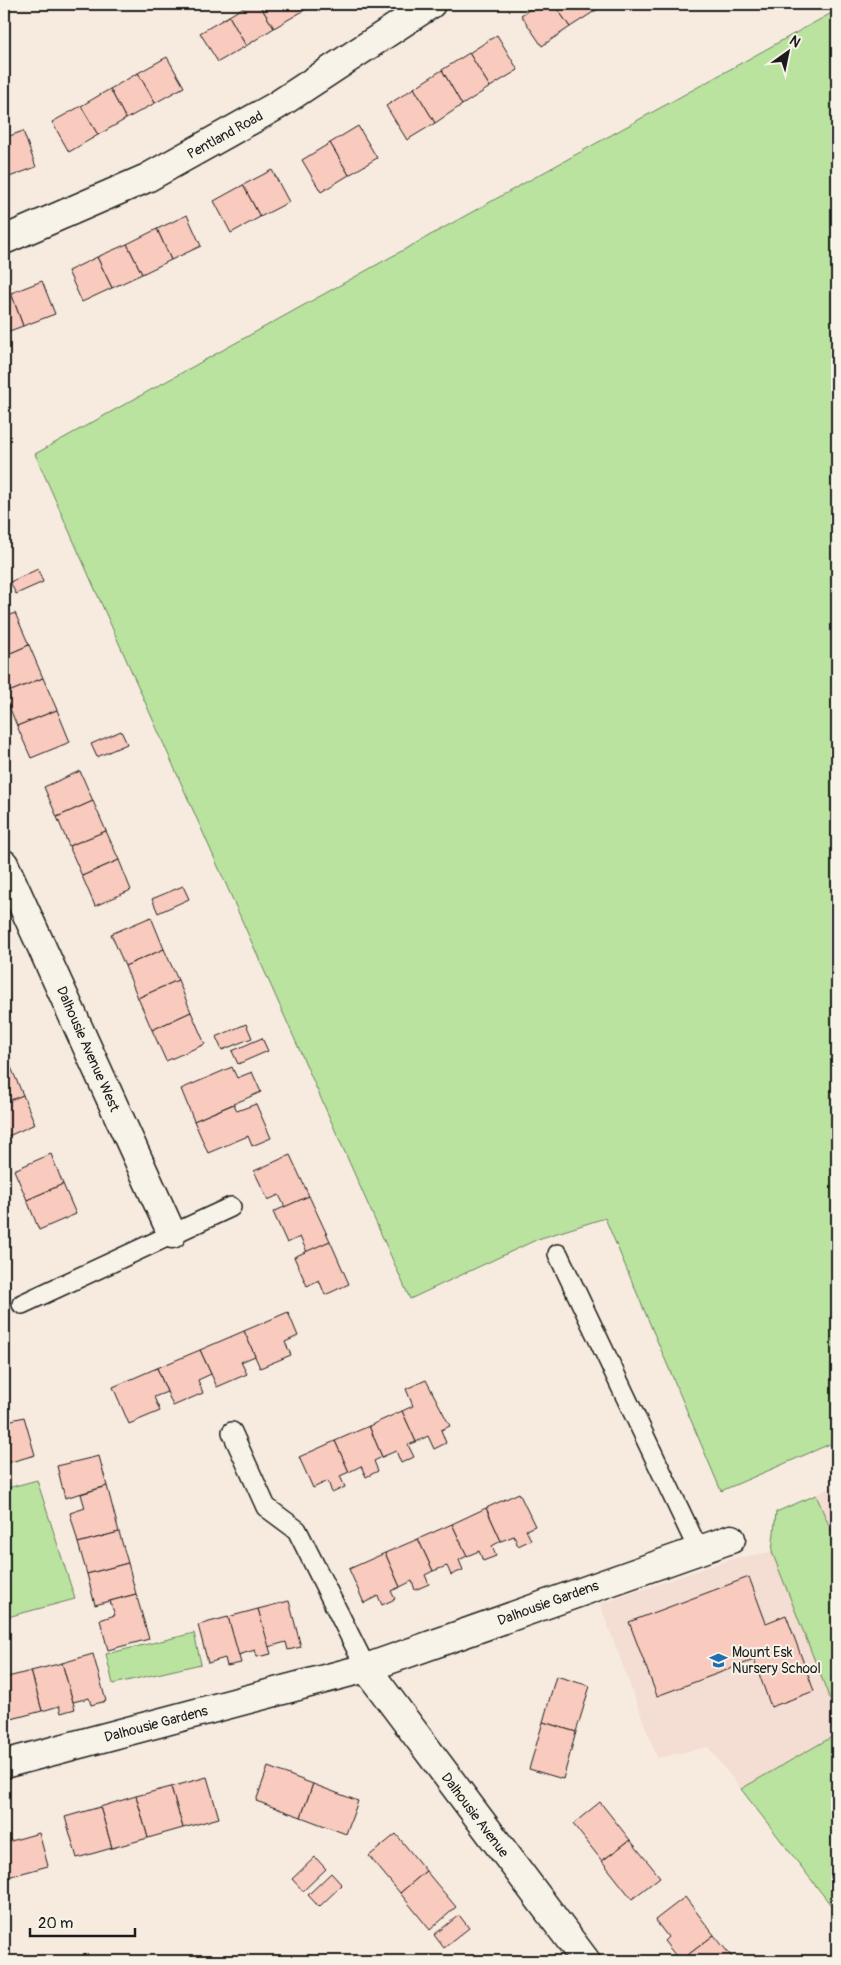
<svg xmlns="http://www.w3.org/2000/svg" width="841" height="1965" viewBox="0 0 841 1965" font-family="Pangolin,sans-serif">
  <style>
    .built { fill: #f4ddd2 }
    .green { fill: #b9e39f; stroke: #6a805e }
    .building { fill: #f9cabe; stroke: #1c1c1c }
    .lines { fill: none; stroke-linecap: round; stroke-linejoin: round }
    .service-casing { stroke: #1c1c1c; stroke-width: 22 }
    .minor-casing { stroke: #1c1c1c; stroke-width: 31 }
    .service { stroke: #f7f3e8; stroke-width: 19 }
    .minor { stroke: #f7f3e8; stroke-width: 28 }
    .labels { text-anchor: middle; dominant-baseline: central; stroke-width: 4; stroke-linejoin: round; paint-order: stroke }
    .street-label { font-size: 14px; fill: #1c1c1c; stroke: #f7f3e8 }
    .poi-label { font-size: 14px; fill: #1c1c1c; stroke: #f7f3e8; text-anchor: start }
  </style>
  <rect width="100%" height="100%" fill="#f7ebe0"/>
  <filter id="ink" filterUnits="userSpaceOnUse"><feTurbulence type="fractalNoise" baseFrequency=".02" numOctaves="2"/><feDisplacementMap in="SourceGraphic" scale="10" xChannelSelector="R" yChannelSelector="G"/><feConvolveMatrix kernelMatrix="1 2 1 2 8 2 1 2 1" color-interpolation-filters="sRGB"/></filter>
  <g filter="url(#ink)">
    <path class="built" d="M837,1485V1913L708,1747L657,1758L600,1604L734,1558L772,1552L776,1512Z"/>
    <g class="green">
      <path d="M837,10V1441L721,1491L605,1218L538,1239L410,1299L35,454Z"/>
      <path d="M37,1480L75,1599L4,1618V1489Z"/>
      <path d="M816,1495L837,1544V1717L772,1552L776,1512Z"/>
      <path d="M194,1633L201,1664L113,1684L106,1654Z"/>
      <path d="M837,1734V1913L741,1789Z"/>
    </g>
    <g class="building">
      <path d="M249,4H259L274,28L246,46L229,16Z"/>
      <path d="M259,4H298L303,11L274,28Z"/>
      <path d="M298,4H315L303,11Z"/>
      <path d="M539,4H554L570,27L542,46L521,15Z"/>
      <path d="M554,4H595L598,9L570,27Z"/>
      <path d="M229,16L246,46L218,62L200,33Z"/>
      <path d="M497,35L518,70L490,87L469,53Z"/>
      <path d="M469,53L490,87L462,105L442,70Z"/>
      <path d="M167,57L184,87L155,103L138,73Z"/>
      <path d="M442,70L462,105L435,123L414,88Z"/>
      <path d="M138,73L155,103L126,119L110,89Z"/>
      <path d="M414,88L435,123L407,140L386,106Z"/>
      <path d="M110,89L126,119L98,135L81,106Z"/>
      <path d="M81,106L98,135L69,152L52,122Z"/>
      <path d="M358,126L377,158L349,175L330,143Z"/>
      <path d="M23,131L36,167L4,179V138Z"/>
      <path d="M330,143L349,175L321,192L302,160Z"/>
      <path d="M272,170L289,202L260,217L243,185Z"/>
      <path d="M243,185L260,217L231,233L214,201Z"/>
      <path d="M187,215L201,246L171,260L157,229Z"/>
      <path d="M157,229L171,260L142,274L127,244Z"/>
      <path d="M127,244L142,274L112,288L97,257Z"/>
      <path d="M97,257L112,288L82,302L68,271Z"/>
      <path d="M42,281L55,314L23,326L11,293Z"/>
      <path d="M11,293L23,326L4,333V296Z"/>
      <path d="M38,569L43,582L16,594L10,582Z"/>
      <path d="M15,613L29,645L4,656V618Z"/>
      <path d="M29,645L43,678L4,694V656Z"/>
      <path d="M43,678L57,710L17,726L4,694Z"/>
      <path d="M57,710L70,742L31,758L17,726Z"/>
      <path d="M121,731L127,744L97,757L91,744Z"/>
      <path d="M80,771L93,801L57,817L44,787Z"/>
      <path d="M93,801L106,831L69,846L57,817Z"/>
      <path d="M106,831L119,860L82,876L69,846Z"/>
      <path d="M119,860L131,890L95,906L82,876Z"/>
      <path d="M183,886L189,899L158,913L152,899Z"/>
      <path d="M151,917L164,949L125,966L111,934Z"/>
      <path d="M164,949L178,980L138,998L125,966Z"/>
      <path d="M178,980L191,1012L152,1030L138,998Z"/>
      <path d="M191,1012L205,1044L166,1061L152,1030Z"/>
      <path d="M246,1024L252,1038L222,1050L216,1037Z"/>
      <path d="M262,1038L268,1051L238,1064L232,1051Z"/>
      <path d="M4,1050L10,1065L4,1068Z"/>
      <path d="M10,1065L23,1095L4,1103V1068Z"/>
      <path d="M232,1067L237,1078L252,1072L261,1092L194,1121L181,1089Z"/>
      <path d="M23,1095L35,1124L4,1138V1103Z"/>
      <path d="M234,1104L237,1111L256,1104L271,1138L252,1146L248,1136L208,1153L194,1121Z"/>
      <path d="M51,1154L63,1184L27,1200L14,1170Z"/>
      <path d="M290,1155L309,1196L285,1207L279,1195L268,1200L254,1171Z"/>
      <path d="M63,1184L76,1214L39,1230L27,1200Z"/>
      <path d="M309,1196L330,1241L307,1252L300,1237L287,1243L273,1212Z"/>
      <path d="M330,1241L349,1284L325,1295L319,1280L307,1286L294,1257Z"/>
      <path d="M288,1312L298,1336L285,1342L291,1355L260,1368L244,1331Z"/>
      <path d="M244,1331L255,1356L241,1362L247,1374L217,1387L200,1350Z"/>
      <path d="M200,1350L211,1374L198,1380L203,1393L173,1406L157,1368Z"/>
      <path d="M157,1368L167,1392L154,1397L160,1411L129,1424L113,1387Z"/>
      <path d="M426,1380L450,1426L441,1430L446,1443L434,1449L428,1436L416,1442L402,1411L413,1406L406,1389Z"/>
      <path d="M402,1411L416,1442L408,1445L414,1457L401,1463L396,1451L382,1457L369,1426Z"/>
      <path d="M24,1417L35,1455L4,1464V1422Z"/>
      <path d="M369,1426L382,1457L374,1461L378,1471L366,1477L361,1466L349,1472L335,1441Z"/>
      <path d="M335,1441L349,1472L340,1476L345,1487L332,1493L328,1481L313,1488L299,1457Z"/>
      <path d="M99,1456L107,1486L65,1498L57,1466Z"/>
      <path d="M107,1486L119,1532L78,1543L70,1513L85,1508L81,1494Z"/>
      <path d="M519,1493L535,1526L526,1530L531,1540L518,1546L514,1536L501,1541L486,1508Z"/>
      <path d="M486,1508L501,1541L492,1546L496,1556L483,1561L479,1551L467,1556L452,1524Z"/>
      <path d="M452,1524L467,1556L459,1560L463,1570L451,1575L447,1566L433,1571L418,1539Z"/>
      <path d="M119,1532L128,1563L87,1574L78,1543Z"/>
      <path d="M418,1539L433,1571L425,1575L429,1584L415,1590L412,1581L400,1587L385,1553Z"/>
      <path d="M385,1553L400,1587L391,1591L395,1599L382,1605L378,1596L364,1603L349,1569Z"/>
      <path d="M128,1563L136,1594L95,1605L87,1574Z"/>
      <path d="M749,1577L766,1623L786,1615L814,1691L771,1707L754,1660L657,1696L629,1622Z"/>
      <path d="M136,1594L149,1639L108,1650L100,1620L115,1615L110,1601Z"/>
      <path d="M289,1601L301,1647L288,1650L286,1642L268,1647L258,1609Z"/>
      <path d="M258,1609L271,1654L257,1657L255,1650L238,1655L228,1617Z"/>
      <path d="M228,1617L241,1663L227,1666L225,1658L208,1663L198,1625Z"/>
      <path d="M93,1654L106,1701L91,1705L89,1698L73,1702L62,1663Z"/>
      <path d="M62,1663L75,1709L61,1713L59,1706L42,1711L31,1671Z"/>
      <path d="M31,1671L42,1711L4,1721V1678Z"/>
      <path d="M556,1676L590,1686L576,1732L543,1722Z"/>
      <path d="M543,1722L576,1732L563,1779L529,1769Z"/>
      <path d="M268,1767L313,1784L301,1817L256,1801Z"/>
      <path d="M207,1777L219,1818L183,1828L171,1787Z"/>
      <path d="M313,1784L358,1801L346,1834L301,1817Z"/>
      <path d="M171,1787L183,1828L148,1838L136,1796Z"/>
      <path d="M136,1796L148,1838L112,1848L100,1807Z"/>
      <path d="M600,1802L630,1840L602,1861L573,1824Z"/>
      <path d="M100,1807L112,1848L77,1858L65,1817Z"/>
      <path d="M39,1833L48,1866L4,1878V1843Z"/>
      <path d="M396,1834L426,1871L400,1893L369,1856Z"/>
      <path d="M630,1840L660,1877L632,1899L602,1861Z"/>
      <path d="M315,1857L326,1869L303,1891L292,1879Z"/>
      <path d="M426,1871L456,1907L430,1930L400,1893Z"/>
      <path d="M331,1873L342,1885L319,1907L308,1895Z"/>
      <path d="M685,1897L714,1935L680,1961L664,1941L668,1937L655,1920Z"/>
      <path d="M459,1915L469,1928L444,1948L434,1935Z"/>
      <path d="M714,1935L735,1961H680Z"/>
      <path d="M310,1955L312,1961H293Z"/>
    </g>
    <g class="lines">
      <defs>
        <g id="service">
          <path d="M558,1254L698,1549"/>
          <path d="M22,1304L231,1207"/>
          <path d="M232,1432L266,1507L297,1530L366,1668"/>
        </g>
        <g id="minor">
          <path d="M4,240L147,178L276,106L431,4"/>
          <path d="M4,864L172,1234"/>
          <path d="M366,1668L586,1961"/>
          <path d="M4,1764L366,1668L731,1539"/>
        </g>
      </defs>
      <use href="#service" class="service-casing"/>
      <use href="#minor" class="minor-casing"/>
      <use href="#service" class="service"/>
      <use href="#minor" class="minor"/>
    </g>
  </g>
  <defs>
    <symbol id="school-bare" viewBox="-9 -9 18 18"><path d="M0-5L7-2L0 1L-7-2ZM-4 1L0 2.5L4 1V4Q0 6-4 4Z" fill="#1f6fb2" stroke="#f7f3e8" stroke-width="2.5" paint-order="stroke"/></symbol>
  </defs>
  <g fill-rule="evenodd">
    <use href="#school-bare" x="706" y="1648" width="25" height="25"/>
  </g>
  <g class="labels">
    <g class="street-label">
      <text transform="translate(225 135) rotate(-29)">Pentland Road</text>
      <text transform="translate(88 1049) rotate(66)">Dalhousie Avenue West</text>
      <text transform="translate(548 1603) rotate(-20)">Dalhousie Gardens</text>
      <text transform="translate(156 1724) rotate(-15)">Dalhousie Gardens</text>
      <text transform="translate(475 1815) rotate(53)">Dalhousie Avenue</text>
    </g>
    <g class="poi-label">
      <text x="732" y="1652">Mount Esk<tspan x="732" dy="16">Nursery School</tspan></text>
    </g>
  </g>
  <rect width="841" height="1965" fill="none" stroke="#f7f3e8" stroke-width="20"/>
  <rect x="10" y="10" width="821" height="1945" fill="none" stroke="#1c1c1c" stroke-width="2" filter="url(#ink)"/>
  <g transform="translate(788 52) rotate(33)" stroke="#f7f3e8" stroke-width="4" paint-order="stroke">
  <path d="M0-4L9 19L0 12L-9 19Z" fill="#1c1c1c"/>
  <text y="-8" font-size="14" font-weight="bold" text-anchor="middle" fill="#1c1c1c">N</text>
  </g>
  <path d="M30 1928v8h105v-8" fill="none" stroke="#1c1c1c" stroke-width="2.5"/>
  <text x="38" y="1928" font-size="15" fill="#1c1c1c" stroke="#f7f3e8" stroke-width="4" paint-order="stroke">20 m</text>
</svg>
